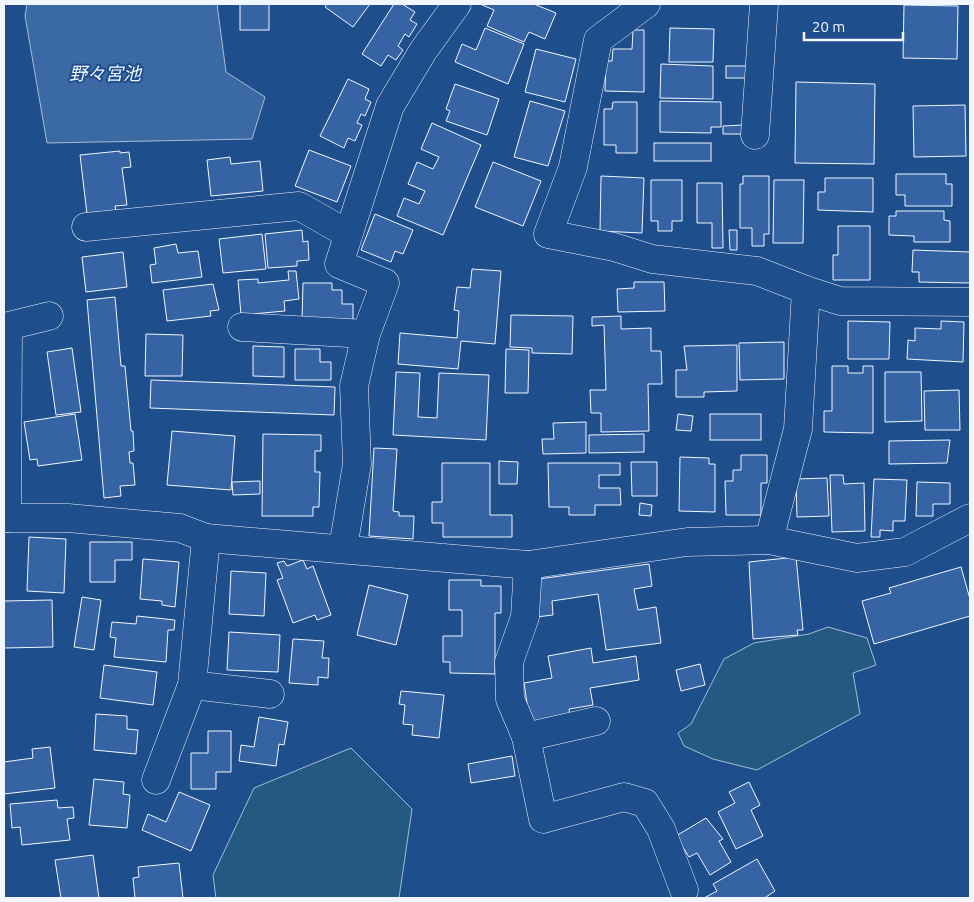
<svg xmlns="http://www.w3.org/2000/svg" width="974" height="902" viewBox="0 0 974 902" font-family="Ubuntu,'Noto Sans JP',sans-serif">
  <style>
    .green { fill: #245a82; stroke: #a8bbd7 }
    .water { fill: #3b69a3; stroke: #a8bbd7 }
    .building { fill: #3563a3; stroke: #f2f6ff }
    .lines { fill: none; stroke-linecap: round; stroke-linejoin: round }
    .street-casing { stroke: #f2f6ff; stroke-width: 29 }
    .street { stroke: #1f4e8c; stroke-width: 28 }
    .labels { text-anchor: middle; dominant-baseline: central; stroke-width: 4; stroke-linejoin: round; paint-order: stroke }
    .water-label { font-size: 18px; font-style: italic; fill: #f2f6ff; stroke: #1f4e8c }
  </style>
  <rect width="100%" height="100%" fill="#1f4e8c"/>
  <g class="green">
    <path d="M828,627L867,638L876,665L853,673L860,714L757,770L713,759L684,746L678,733L691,724L724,659L754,643L809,634Z"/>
    <path d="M351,748L412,809L399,898H216L213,875L254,788Z"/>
  </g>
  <path class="water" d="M27,4H217L226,72L265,97L252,139L47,143L25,16Z"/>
  <g class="building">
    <rect x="240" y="4" width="29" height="26"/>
    <path d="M327,4H370L353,27L325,7Z"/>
    <path d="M394,4H402L415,12L410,20L417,24L409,37L405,34L398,46L403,50L396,60L388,55L381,66L362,54Z"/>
    <path d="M480,4H534L556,13L545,39L529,32L524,42L487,26L494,10Z"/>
    <path d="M904,5L958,6L957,59L903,58Z"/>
    <path d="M485,28L524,44L508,84L455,62L462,44L476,50Z"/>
    <path d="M670,28L714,29L713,62H669Z"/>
    <path d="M633,30H644V92L605,91L606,61H612L613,49H632Z"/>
    <path d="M536,49L576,59L565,102L525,92Z"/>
    <path d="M661,64L713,66V99L660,98Z"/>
    <rect x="726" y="66" width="22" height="12"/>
    <path d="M348,79L369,89L365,99L371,102L365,116L361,114L357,123L362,125L355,141L348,138L344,148L320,136Z"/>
    <path d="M796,82L875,84L874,164L795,163Z"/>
    <path d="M455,84L499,99L487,135L446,121L450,111L446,109Z"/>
    <path d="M530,101L565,111L548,166L514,157Z"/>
    <path d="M660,101L721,102V127H711V133L660,132Z"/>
    <path d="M613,102H637V153H616V145H604V109H612Z"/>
    <path d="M965,105L966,156L914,157L913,106Z"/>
    <path d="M432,123L481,145L443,235L397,216L404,198L419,204L425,191L408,184L417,162L433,169L439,157L421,149Z"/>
    <path d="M743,125V134H723V126Z"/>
    <rect x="654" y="143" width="57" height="18"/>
    <path d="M309,150L351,166L337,202L295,186Z"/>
    <path d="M120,151V153L129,152L131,167L122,168L127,205L115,206L116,211L87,214L80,155Z"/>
    <path d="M230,157L231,164L260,161L263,191L211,196L207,160Z"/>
    <path d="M493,162L541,181L523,226L475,207Z"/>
    <path d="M896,174H946V184H952V206H905V195H896Z"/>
    <path d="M601,176L644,178L642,233L600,231Z"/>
    <path d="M743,176H769V234H764V246H752V228H740V184H743Z"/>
    <path d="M825,178H873V212L818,210V192H825Z"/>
    <path d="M651,180H682V221H672V231H658V221H651Z"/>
    <path d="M774,180H804L803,243H773Z"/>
    <path d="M697,183H722L723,248H712V223H697Z"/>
    <path d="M896,211H944V220L950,221V242H914V236L889,235V216H896Z"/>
    <path d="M375,214L413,230L403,254L395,251L391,262L361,250Z"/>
    <path d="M838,226H870V280H833V255H838Z"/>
    <path d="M302,230L303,242L308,241L309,260L297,261V266L268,268L265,234Z"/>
    <path d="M729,230H737V250H730Z"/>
    <path d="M262,234L266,269L223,273L219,239Z"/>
    <path d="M176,244L178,253L198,251L202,277L152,283L150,265L156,264L154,248Z"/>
    <path d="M913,250L970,252V283L919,282V272H912Z"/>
    <path d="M123,252L127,287L86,292L82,257Z"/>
    <path d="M472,269L501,271L495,344L461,341L458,369L398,364L400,333L457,338L459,311L454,310L457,287L470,288Z"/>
    <path d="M288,271H296L299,299L284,301L285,311L241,315L238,280L258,279V283L289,280Z"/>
    <path d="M634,282H664L665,311L618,312L617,289L634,288Z"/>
    <path d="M303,283H332V290H342V304H353V320H302Z"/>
    <path d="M213,284L219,310L210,311L211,316L167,321L163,290Z"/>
    <path d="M115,297L121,366H125L131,431H133L134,451L129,452L130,463H133L135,485L120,486L121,496L104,498L87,300Z"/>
    <path d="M511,315L573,316L572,354L532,353V348L510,347Z"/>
    <path d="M621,316V329L651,328V351H661L662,384H648L649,431L601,432V413H591L590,390H606L604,325L592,326V317Z"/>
    <path d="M848,321L890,322L889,359H848Z"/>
    <path d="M941,321L964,322L963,362L907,359L908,340L915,341V328L941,329Z"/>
    <path d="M146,334L183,335L182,376H145Z"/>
    <path d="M784,342V379L740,380L739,343Z"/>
    <path d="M737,345V391L704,392V397H676V370H687L684,346Z"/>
    <path d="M253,346L284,347V377L253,376Z"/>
    <path d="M72,348L81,412L56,415L47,352Z"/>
    <path d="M295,349H320V362H331V380H295Z"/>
    <path d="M506,349L529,350L528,393H505Z"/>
    <path d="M832,366H848V373H863V366H873V433L824,432V411H832Z"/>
    <path d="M396,372L420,373L418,417L437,418L439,373L489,375L486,440L393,435Z"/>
    <path d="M885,372H921L922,421L885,422Z"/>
    <path d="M151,380L335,387L334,415L150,408Z"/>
    <path d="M959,390L960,430H925L924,391Z"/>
    <path d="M75,414L82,460L38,466L37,459L30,460L24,422Z"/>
    <path d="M678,414L693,416L691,431L676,430Z"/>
    <rect x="710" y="414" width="51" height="26"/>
    <path d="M586,422V453L543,454L542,439H554L553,423Z"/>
    <path d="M172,431L235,436L231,490L167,485Z"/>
    <path d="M263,434L321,435V451H315V472H320L319,507H313V516H262Z"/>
    <path d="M644,434V452L589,453V435Z"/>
    <path d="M950,440L947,463L889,464V441Z"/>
    <path d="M374,448L397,449L393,511L399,512V516H414L413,539L369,536Z"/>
    <path d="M741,455H767V483H761V515H726L725,481H733V470H741Z"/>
    <path d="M680,457L709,458V464H715V512L679,511Z"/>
    <path d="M499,461L518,462L517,484H499Z"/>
    <path d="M631,462H657V496H632Z"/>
    <path d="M442,463H490V515H512V537H443V523H432V502H442Z"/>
    <path d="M548,463H620V475H599V488H620L621,505H595V515H569V507H549Z"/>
    <path d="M830,475H843L844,484L864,483L865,531L832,532Z"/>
    <path d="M827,478L829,516L797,517L796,479Z"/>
    <path d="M874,479L907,480L905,521H893V531L880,530V537H871Z"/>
    <path d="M260,481V494L233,495L232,482Z"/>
    <path d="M917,482L950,483V504H933V516H916Z"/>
    <path d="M640,503L652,505L651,516L639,515Z"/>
    <path d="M29,537L66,539L64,593L27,591Z"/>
    <path d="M90,542H132V560H115V582H90Z"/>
    <path d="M796,557L803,630H797L798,635L753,639L749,562Z"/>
    <path d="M143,559L179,562L175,607L162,605V601L140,599Z"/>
    <path d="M303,560L307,569L313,566L331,615L317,620L315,615L293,623L277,580L283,578L277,563L284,561L287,566Z"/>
    <path d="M649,564L652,586L634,589L638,610L656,607L661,643L606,650L598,594L552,601L553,615L536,617L531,580Z"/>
    <path d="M961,567L970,599V616L874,644L862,601L891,593L889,588Z"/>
    <path d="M231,571L266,573L264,616L229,614Z"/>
    <path d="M449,580H481V586H501V613H495V674L450,673V662H443V636H462V610H449Z"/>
    <path d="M369,585L408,595L396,645L357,635Z"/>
    <path d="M82,597L101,600L94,650L74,647Z"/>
    <path d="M52,600L53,647L4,648V601Z"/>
    <path d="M137,616L175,620L174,630H168L166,662L114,657L116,638L110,637L112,622L136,624Z"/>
    <path d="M229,632L280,635L278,672L227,670Z"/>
    <path d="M293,639L324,641L322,658H329L328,678L318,677V685L289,683Z"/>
    <path d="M591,648L593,663L636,656L639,680L590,688L593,705L569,709L570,716L530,723L524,683L552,678L548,656Z"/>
    <path d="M700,664L705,685L681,691L676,670Z"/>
    <path d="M104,665L157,672L153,705L100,698Z"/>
    <path d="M401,691L444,695L439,738L412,735L413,725L403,724L405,705L399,704Z"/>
    <path d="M96,714L127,716V729L138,730L136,754L94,750Z"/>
    <path d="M259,717L288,722L284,745L279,744L276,766L239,761L241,745L254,747Z"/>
    <path d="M208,731H231V772H216V789H191V753H208Z"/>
    <path d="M50,747L55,788L4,794V762L33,758L32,749Z"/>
    <path d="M512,756L515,776L471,783L468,764Z"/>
    <path d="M94,779L124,782L123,794L130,795L127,828L89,825Z"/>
    <path d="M749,782L760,805L751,810L763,836L736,849L718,812L735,803L729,792Z"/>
    <path d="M179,792L210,805L191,851L142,830L148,814L166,822Z"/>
    <path d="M57,800L58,808L73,807L74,818L67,819L70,840L22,845L20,827L12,828L10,804Z"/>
    <path d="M706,818L723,839L719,841L731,862L710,875L697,853L689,857L676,836Z"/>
    <path d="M93,855L99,898H61L55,860Z"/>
    <path d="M757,859L775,891L766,897L767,898H704L717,891L713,884Z"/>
    <path d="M179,863L183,898H135L133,878L139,877L138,867Z"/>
  </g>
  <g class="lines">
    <defs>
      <g id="street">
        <path d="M646,4L598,40L573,167L548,234L614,247L652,259L757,271L806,290L840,301L970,302"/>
        <path d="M755,135L764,4"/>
        <path d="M86,227L299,206L348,234"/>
        <path d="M242,327L366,334"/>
        <path d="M4,518H68L180,528L206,538L528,565L687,542L769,540L857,558L905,552L970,518"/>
        <path d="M7,518L8,326L49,316"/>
        <path d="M769,540L798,429L806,290"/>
        <path d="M343,548L357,464L354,386L366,334L385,283L339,264L390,106L423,51L457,4"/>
        <path d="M528,565L525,617L509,662L510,699L526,737L543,819L624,797L645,803L661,829L684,890"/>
        <path d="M192,685L270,694"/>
        <path d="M526,737L596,721"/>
        <path d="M156,780L192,685L206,538"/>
      </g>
    </defs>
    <use href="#street" class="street-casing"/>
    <use href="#street" class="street"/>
  </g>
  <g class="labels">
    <g class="water-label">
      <text x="105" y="73">野々宮池</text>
    </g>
  </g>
  <rect width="974" height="902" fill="none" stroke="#f2f6ff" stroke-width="10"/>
  <path d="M804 32v8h99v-8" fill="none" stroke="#f2f6ff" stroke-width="2.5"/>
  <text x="812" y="32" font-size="15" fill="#f2f6ff" stroke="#1f4e8c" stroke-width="4" paint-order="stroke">20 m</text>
</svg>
